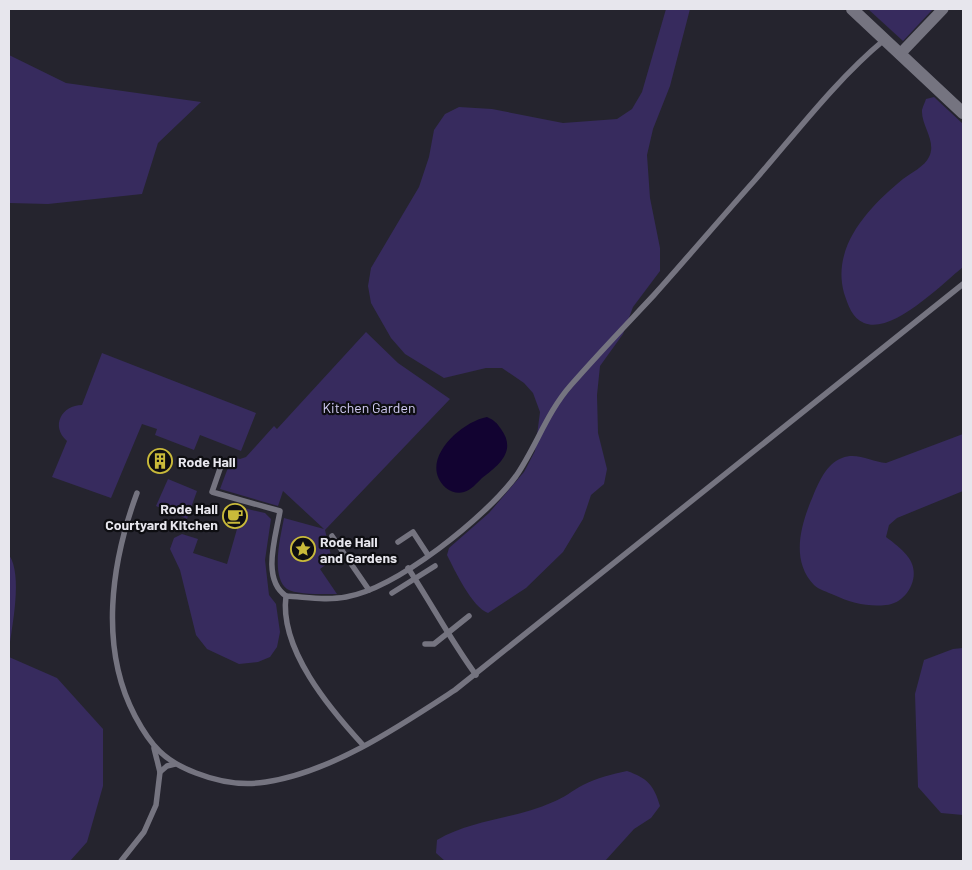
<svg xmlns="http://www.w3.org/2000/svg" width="972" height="870" viewBox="0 0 972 870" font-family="Barlow,sans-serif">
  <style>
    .green { fill: #372b5e }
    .water { fill: #120331 }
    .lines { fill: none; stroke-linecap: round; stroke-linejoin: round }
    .lane { stroke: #757480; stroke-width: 5.5 }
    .street { stroke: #757480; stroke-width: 11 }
    .secondary { stroke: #757480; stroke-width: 12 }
    .labels { text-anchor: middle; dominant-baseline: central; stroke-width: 4.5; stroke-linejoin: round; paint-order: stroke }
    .park-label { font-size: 14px; fill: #d3cdf5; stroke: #0e0e12 }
    .poi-label { font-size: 14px; font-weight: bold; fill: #e7e6ed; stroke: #0e0e12; text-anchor: start }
  </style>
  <rect width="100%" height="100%" fill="#25242e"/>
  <g class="green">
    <path d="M666,9H690L670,86L653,129L647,155L650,198L660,248V271L633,307L623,334L600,366L597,395L598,433L607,469L604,484L591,495L583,519L563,552L526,588L488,613C472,607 455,571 447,555L449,548L489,513L524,472L535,451L540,412L533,393L524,383L502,368H486L444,378L405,354L391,338L371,303L368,286L371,268L419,187L429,157L434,130L445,114L459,107L492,109L563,123L617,119L632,109L642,92Z"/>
    <path d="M868,9H933L903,41Z"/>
    <path d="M9,55L66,83L201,102L158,143L142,194L48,204L9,203Z"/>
    <path d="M934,97L963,124V267C942,284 892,335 864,323C852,318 848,305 844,293C831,246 870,206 903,179C911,173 925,166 929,157C937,141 921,126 922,110C923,106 925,102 926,99Z"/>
    <path d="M366,332L398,363L450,399L325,530L332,560L320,569L337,594C325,594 296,595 287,589C270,576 281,535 284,518L324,529L283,491L278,506L220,489L232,457L240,459L246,457L274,426L277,429Z"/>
    <path d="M102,353L256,413L241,451L200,435L194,450L155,435L157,429L142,424L111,498L52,477L67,441C50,426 62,405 82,405Z"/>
    <path d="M963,434V491L897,518L889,525L886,537C894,543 909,554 912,564C919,582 904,604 886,605C868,607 851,603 834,595C828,592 819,590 814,585C790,560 801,524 813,496C819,482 826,464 842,458C857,452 872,462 886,463Z"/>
    <path d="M168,479L197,491L187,519L156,506Z"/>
    <path d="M243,508L265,513L271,519L265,560L269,595L276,604L280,632L277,647L270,657L258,662L239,664L207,649L196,635L180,570L170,549L174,538L182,534L198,539L193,553L227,564Z"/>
    <path d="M9,555C23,575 12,626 9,650Z"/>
    <path d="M963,648V815L941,813L918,787L915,694L924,660L953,649Z"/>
    <path d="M9,657L57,678L103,729V786L87,842L70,861H9Z"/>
    <path d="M627,771C647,778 654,785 660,806L651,818L634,829L605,861H445L436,853L437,840C473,819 516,819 553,802C564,798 573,790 583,785C597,778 612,774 627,771Z"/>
  </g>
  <path class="water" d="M487,417C494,420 497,423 501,429C517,451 499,465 482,478C477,483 471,490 464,492C458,494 451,492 446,488C417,462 460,422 487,417Z"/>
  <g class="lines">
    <g class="lane">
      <path d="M222,463L212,492L280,511C276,536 261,579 286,596C306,597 326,601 346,597C397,588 485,518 516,476C536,447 547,412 571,385C598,354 626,325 654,295C688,257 721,218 755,180C796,133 836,80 884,40"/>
      <path d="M137,493C111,563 99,648 135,716C151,746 164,761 196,773C219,782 242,786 266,782C332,772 400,726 455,690L963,284"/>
      <path d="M332,536L369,590"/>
      <path d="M398,542L413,532L428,555"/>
      <path d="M408,568C431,603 451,641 476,675"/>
      <path d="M392,593L435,566"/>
      <path d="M286,596C279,649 330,709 363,745"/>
      <path d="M425,644H434L469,616"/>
      <path d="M154,748L160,772"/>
      <path d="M121,861L144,832L156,805L160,772L167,766L175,764"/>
    </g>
    <path class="street" d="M900,54L943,9"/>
    <path class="secondary" d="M852,9L963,113"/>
  </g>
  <defs>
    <symbol id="building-ring" viewBox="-11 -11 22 22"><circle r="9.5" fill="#0e0e12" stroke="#c9ba3a" stroke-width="1.5"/><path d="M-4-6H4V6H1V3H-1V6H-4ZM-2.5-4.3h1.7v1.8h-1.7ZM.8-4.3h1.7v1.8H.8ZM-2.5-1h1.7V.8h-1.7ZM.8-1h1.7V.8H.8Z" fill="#c9ba3a"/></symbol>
    <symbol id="cafe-ring" viewBox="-11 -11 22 22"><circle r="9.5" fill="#0e0e12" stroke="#c9ba3a" stroke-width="1.5"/><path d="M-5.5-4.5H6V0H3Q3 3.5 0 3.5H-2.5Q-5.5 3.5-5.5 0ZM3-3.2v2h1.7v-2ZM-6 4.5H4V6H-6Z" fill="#c9ba3a"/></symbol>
    <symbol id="sight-ring" viewBox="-11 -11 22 22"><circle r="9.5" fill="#0e0e12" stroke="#c9ba3a" stroke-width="1.5"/><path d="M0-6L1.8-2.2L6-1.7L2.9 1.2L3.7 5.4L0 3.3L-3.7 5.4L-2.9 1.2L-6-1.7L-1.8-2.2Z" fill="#c9ba3a"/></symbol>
  </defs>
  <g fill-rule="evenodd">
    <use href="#building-ring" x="146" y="447" width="28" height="28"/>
    <use href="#cafe-ring" x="221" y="502" width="28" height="28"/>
    <use href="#sight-ring" x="289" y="535" width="28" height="28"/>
  </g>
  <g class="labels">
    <g class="park-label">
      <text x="369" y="407">Kitchen Garden</text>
    </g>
    <g class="poi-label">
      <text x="178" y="461">Rode Hall</text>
      <text x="218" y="508" text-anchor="end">Rode Hall<tspan x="218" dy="16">Courtyard Kitchen</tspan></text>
      <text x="320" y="541">Rode Hall<tspan x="320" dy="16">and Gardens</tspan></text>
    </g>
  </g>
  <rect width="972" height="870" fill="none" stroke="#e7e6ed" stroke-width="20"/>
</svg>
